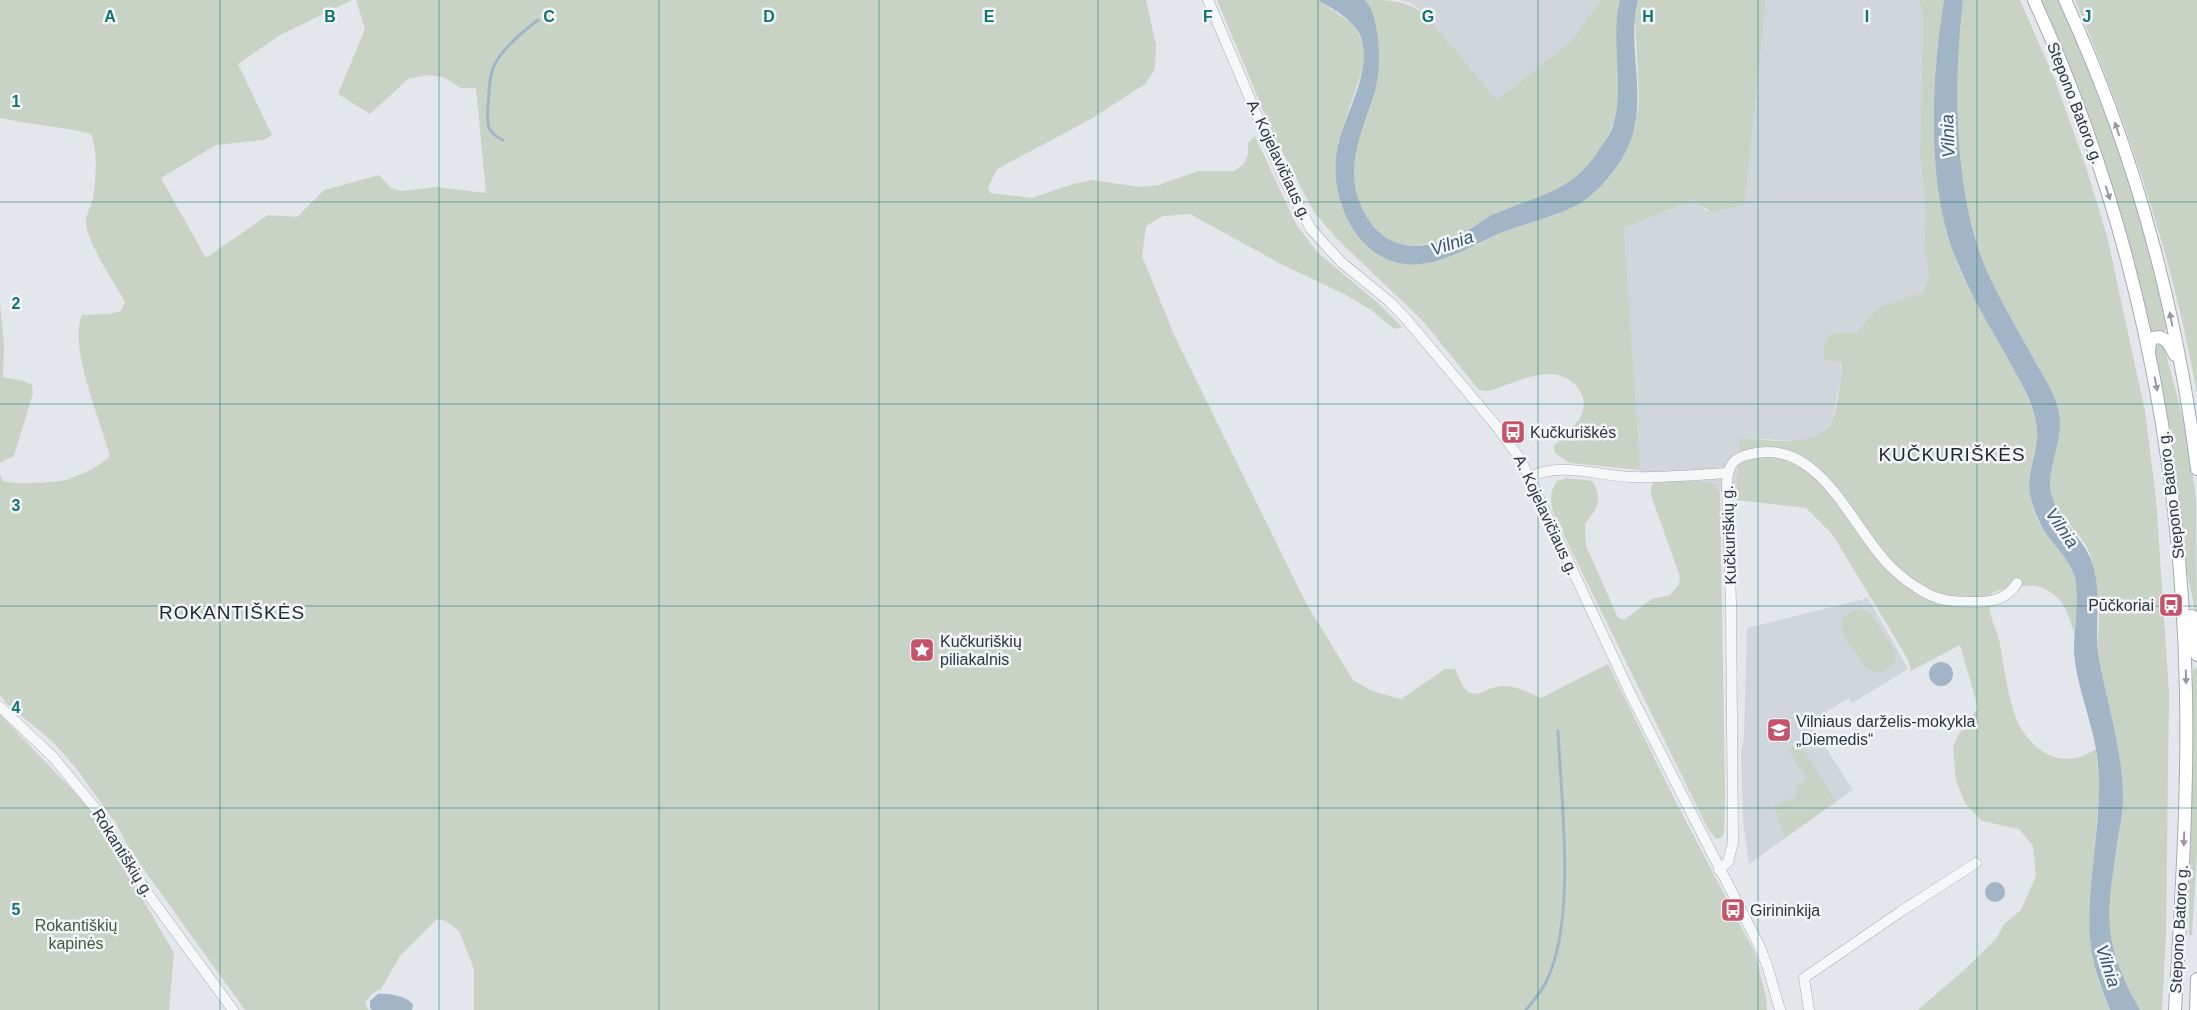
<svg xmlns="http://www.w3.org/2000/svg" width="2197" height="1010" viewBox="0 0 2197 1010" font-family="Arial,sans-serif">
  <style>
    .built { fill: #d1d5dc }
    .green { fill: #c9d3c5 }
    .water { fill: #a1b5c7 }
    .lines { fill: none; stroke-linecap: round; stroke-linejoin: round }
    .stream { stroke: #a1b5c7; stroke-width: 3 }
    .minor-casing { stroke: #a8adb4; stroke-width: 11 }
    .major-casing { stroke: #a3abb5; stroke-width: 14 }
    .minor { stroke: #f6f7f9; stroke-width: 10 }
    .major { stroke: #fff; stroke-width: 12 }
    .oneway { fill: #969aa0 }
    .grid { fill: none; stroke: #0f766e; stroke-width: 1; stroke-opacity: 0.55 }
    .labels { text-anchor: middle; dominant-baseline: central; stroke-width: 5; stroke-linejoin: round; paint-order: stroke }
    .street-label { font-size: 16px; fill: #2c3541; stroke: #f3f5f8 }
    .poi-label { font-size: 16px; fill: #2c3541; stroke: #f3f5f8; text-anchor: start }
    .park-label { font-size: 16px; fill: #425c3a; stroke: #f3f5f8 }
    .water-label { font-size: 18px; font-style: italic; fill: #395572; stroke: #f3f5f8 }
    .quarter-label { font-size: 19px; letter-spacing: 1px; fill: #1e2632; stroke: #f3f5f8 }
    .grid-label { font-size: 16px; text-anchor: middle; font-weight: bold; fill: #0f766e; stroke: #f3f5f8; stroke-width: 5; stroke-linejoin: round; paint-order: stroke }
  </style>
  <rect width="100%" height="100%" fill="#e3e6ea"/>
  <g class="built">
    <path d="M1399,0H1601L1571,41L1497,100L1424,13L1411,3Z"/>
    <path d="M1766,0H1919L1923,19L1920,155L1926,212L1924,247L1929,276L1923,292L1880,307L1857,332L1830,334L1842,372L1832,421L1824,432L1804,441L1739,438L1736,500L1721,492L1717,485L1640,480L1624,228L1695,199L1698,205L1707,211L1745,204Z"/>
    <path d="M1868,598L1908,669L1852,703L1849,698L1809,722L1853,790L1749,864L1743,820L1741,752L1744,738L1747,628Z"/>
  </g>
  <g class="green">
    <path d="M0,0H352L280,35L238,64L272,135L264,140L216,145L161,178L206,258L268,215L297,217L324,190L379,175L391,188L402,191L436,187L486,193L476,88H461L443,77L428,75L408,79L370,114L338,94L365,29L356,0H1146L1156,45L1155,69L1145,84L1091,119L997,169L988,188L990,193L1032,198L1073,184L1092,180L1140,187L1159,185L1198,171H1234L1243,165L1248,155V143L1255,136L1296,224L1317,252L1378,303L1402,327L1394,329L1371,310L1346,295L1281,264L1190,214L1163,216L1146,226L1142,256L1175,337L1306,603L1353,680L1372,691L1401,699L1445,669H1455C1459,675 1461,685 1466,690C1475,699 1486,689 1496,687C1512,683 1527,692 1541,698L1608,664L1676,802L1755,953L1766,997L1767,1010H474V969L459,931L446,921L437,919L400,956L381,989L373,993L365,1002L368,1010H245L132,853L115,822L76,768L53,742L6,703L0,695V475L3,481C15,485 57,483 69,479C82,474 101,466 110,456C101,422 68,346 82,315L110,314L121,311L125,302C115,283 85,241 86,220C87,212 92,205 93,198C96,178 98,152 91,134C61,126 30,125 0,118Z"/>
    <path d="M1217,0H1318L1354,25L1359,34L1364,46V58L1362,71L1338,142L1337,188L1341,206L1349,222L1372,250L1475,246L1512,228L1556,215L1605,182L1617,166L1629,144L1635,126L1639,100L1635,18L1638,0H1766L1745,204L1714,212L1698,205L1695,199L1624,228L1640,470L1570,463L1555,453L1554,446C1559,440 1577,424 1580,418C1593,394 1570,373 1547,374C1529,375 1505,386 1488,391L1479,390L1422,320L1337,239L1314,212L1274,136Z"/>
    <path d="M1365,0C1391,0 1402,0 1424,13L1497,100L1571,41L1601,0H1620C1610,42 1628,91 1610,131C1599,159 1575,182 1548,194C1530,203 1509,207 1491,216C1482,220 1474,227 1465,232C1424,250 1380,257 1361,206C1340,152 1371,126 1377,77C1382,47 1374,29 1365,0Z"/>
    <path d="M1919,0H1944C1931,84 1925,184 1958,265C1980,318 2018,364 2036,420C2042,440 2030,459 2029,479C2028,490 2031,502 2035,512C2041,533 2059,547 2070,565C2081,584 2077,612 2074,632C2070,623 2068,611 2062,603C2044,579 2016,584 1992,593C1984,611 1997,627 2000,644C2004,667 2007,690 2014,712C2022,738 2046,764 2075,758C2083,757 2090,752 2096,749L2099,790L2090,918V942L2098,980L2110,1010H1918L1963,971L1996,939L2005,923L2021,910L2036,876L2033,846L2019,829L1982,821L1965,803L1956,780L1953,747L1959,734L1978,708L1960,645L1911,671L1908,660L1888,626L1832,534L1806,508L1736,500L1739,438C1764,439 1819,450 1832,421C1838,406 1839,387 1842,372L1841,363L1824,359V347L1830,334L1857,332L1879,307L1923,292L1929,276L1924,247L1926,212L1920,155L1923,19Z"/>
    <path d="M1963,0H2020L2055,80L2086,167L2107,236L2145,411L2156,498L2169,693L2166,934L2162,1010H2140C2128,989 2117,966 2112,942C2106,914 2112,880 2116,852C2118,833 2124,813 2123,794C2122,749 2107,703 2099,659C2096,641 2100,624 2099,606C2097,592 2094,567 2090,554C2083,534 2059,518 2052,496C2044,470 2065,442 2059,413C2056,396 2046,380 2037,365C2023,339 2007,313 1994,286C1953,207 1953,87 1963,0Z"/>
    <path d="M2041,0H2059C2088,69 2116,139 2138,211C2149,249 2158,287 2167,326L2165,332L2154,333L2150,331C2136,267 2119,203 2097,141C2080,94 2059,47 2041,0Z"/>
    <path d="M2075,0H2197V394C2173,258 2129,127 2075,0Z"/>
    <path d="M0,303L4,345L3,377L23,381L32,385L33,393L14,456L0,463Z"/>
    <path d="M2160,343L2164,346L2187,434L2196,499L2197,645L2194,605L2185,563L2173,452L2154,347Z"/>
    <path d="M1567,478L1592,481C1604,500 1597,508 1585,524L1586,546L1618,618L1624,620L1652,599L1670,595L1679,584L1680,577L1652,498C1650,490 1650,486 1656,480L1709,482L1717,485L1720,492L1725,793L1724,833L1721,838L1716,839L1708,829L1554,515C1550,501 1549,493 1557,481Z"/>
    <path d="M1863,609C1873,614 1877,623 1883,632C1892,644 1905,660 1886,670C1881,673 1876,673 1871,671C1863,666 1859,657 1854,650C1850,645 1845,639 1843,634C1837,619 1849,609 1863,609Z"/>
    <path d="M2197,667V850L2192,935H2189C2189,872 2192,810 2193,747C2194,721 2192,695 2193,670Z"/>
    <path d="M0,715L88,806L174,953L169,1010H0Z"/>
    <path d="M1799,742L1836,801L1785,838L1774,806L1798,796L1795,787L1807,779L1788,749Z"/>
  </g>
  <g class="water">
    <path d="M1318,0H1365C1373,9 1375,21 1377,32C1380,50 1380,73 1375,91C1362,134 1341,170 1365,214C1371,225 1378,233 1388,239C1413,253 1442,243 1467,231C1476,226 1483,219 1492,215C1535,196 1572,193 1599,150C1603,144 1608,137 1611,131C1627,89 1609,42 1620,0H1638C1626,47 1648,95 1630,142C1622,162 1607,182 1590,196C1568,214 1539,219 1514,228C1469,243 1420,286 1373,251C1341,226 1329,179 1339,141C1347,110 1375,65 1359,33C1351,18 1332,9 1318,0Z"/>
    <path d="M1944,0H1963C1953,87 1953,207 1994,286C2007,313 2023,339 2037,365C2046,380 2056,396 2059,413C2065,442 2044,470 2052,496C2061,526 2090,541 2095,574C2101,602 2094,630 2099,659C2107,703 2122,748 2123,794C2124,813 2118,833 2116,852C2112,880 2106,914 2112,942C2117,966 2128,989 2140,1010H2110C2101,987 2092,964 2090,939C2086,876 2106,812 2096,749C2091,720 2079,691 2075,662C2071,634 2081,606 2075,578C2070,559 2053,545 2043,529C2037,518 2033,507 2030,495C2025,470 2042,447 2036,422C2032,401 2021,383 2011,364C1993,332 1973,300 1959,266C1925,191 1931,80 1944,0Z"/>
    <circle cx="1941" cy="674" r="12"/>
    <circle cx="1995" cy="892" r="10"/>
    <path d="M378,994C387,993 408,996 413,1005L412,1010H372L370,1008V1001Z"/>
  </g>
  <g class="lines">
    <g class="stream">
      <path d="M503,140C486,132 487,124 488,106C489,94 489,82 492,71C498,52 522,32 538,20"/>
      <path d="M1526,1010C1533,1001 1541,992 1546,982C1577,920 1561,801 1558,731"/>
    </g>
    <defs>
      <g id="minor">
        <path d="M1208,0L1284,179L1311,229L1341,262L1390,302L1407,320L1498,428L1521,460L1631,695L1758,943L1767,965L1780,1010"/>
        <path d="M1530,477C1560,461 1599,476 1632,477C1664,478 1695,475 1727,473"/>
        <path d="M0,707L53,757L95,808L148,894L233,1010"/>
        <path d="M1719,870L1728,862L1733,842L1731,603L1727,482C1728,467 1732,459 1747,455C1819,434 1850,526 1890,566C1900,576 1913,586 1926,593C1941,602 1961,602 1978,602C1993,602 2008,598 2017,583"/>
        <path d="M1809,1010L1804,978L1900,912L1976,863"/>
      </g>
      <g id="major">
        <path d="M2034,0C2134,218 2182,455 2186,694C2188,799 2181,905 2175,1010"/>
        <path d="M2065,0C2133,147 2177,308 2197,469"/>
        <path d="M2149,352L2150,342L2153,338L2160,337L2167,341L2175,355"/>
        <path d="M2192,616L2194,648L2197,655"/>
        <path d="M2196,1010L2197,979"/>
      </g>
    </defs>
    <use href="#minor" class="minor-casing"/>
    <use href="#major" class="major-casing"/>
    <use href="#minor" class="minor"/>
    <use href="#major" class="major"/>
  </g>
  <defs><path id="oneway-solid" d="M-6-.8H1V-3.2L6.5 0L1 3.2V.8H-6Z" transform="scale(1.25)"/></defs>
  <g class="oneway">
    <use href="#oneway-solid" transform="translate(2117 129) rotate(-108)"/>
    <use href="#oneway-solid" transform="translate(2108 193) rotate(72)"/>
    <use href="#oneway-solid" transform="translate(2171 319) rotate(-101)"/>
    <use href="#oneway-solid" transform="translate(2156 384) rotate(79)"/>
    <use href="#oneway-solid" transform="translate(2186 677) rotate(88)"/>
    <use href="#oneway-solid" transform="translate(2184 839) rotate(92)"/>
  </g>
  <path class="grid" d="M220,0V1010M439,0V1010M659,0V1010M879,0V1010M1098,0V1010M1318,0V1010M1538,0V1010M1758,0V1010M1977,0V1010M0,202H2197M0,404H2197M0,606H2197M0,808H2197"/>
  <defs>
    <symbol id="bus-square" viewBox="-11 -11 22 22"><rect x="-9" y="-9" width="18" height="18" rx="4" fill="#c55369" stroke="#f3f5f8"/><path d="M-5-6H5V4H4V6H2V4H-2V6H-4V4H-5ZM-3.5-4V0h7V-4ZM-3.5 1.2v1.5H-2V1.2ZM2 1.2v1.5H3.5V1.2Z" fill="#fff"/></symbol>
    <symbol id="sight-square" viewBox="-11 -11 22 22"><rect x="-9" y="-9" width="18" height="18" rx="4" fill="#c55369" stroke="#f3f5f8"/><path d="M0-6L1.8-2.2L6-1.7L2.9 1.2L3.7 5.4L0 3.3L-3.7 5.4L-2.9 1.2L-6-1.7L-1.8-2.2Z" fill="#fff"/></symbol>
    <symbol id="school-square" viewBox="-11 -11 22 22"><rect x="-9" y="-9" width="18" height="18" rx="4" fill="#c55369" stroke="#f3f5f8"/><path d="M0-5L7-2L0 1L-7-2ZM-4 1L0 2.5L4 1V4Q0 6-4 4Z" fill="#fff"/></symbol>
  </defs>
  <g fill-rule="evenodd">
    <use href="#bus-square" x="1499" y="418" width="28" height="28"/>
    <use href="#bus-square" x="2157" y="591" width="28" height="28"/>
    <use href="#sight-square" x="908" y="636" width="28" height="28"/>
    <use href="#school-square" x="1765" y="716" width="28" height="28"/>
    <use href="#bus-square" x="1719" y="896" width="28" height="28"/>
  </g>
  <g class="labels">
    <g class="street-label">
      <text transform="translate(2075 103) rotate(69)">Stepono Batoro g.</text>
      <text transform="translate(1279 160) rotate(65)">A. Kojelavičiaus g.</text>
      <text transform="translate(2171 495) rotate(-97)">Stepono Batoro g.</text>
      <text transform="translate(1546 515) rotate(65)">A. Kojelavičiaus g.</text>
      <text transform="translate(1729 535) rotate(-92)">Kučkuriškių g.</text>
      <text transform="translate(123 853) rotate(58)">Rokantiškių g.</text>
      <text transform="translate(2179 929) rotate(-87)">Stepono Batoro g.</text>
    </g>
    <g class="poi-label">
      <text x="1530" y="432">Kučkuriškės</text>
      <text x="2154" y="605" text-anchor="end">Pūčkoriai</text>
      <text x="940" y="641">Kučkuriškių<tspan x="940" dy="18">piliakalnis</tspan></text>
      <text x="1796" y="721">Vilniaus darželis-mokykla<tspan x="1796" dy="18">„Diemedis“</tspan></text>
      <text x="1750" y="910">Girininkija</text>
    </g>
    <g class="park-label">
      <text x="76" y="925">Rokantiškių<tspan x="76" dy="18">kapinės</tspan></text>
    </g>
    <g class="water-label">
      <text transform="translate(1948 136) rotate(-92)">Vilnia</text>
      <text transform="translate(1452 243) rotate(-19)">Vilnia</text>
      <text transform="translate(2062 528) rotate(56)">Vilnia</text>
      <text transform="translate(2108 966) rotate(72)">Vilnia</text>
    </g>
    <g class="quarter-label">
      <text x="1952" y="454">KUČKURIŠKĖS</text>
      <text x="232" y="612">ROKANTIŠKĖS</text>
    </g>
  </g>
  <g class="grid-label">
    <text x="110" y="22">A</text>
    <text x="330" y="22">B</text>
    <text x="549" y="22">C</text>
    <text x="769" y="22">D</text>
    <text x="989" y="22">E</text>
    <text x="1208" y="22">F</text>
    <text x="1428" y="22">G</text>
    <text x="1648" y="22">H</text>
    <text x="1867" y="22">I</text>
    <text x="2087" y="22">J</text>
    <text x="16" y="107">1</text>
    <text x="16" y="309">2</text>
    <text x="16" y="511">3</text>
    <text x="16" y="713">4</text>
    <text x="16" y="915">5</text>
  </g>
</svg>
